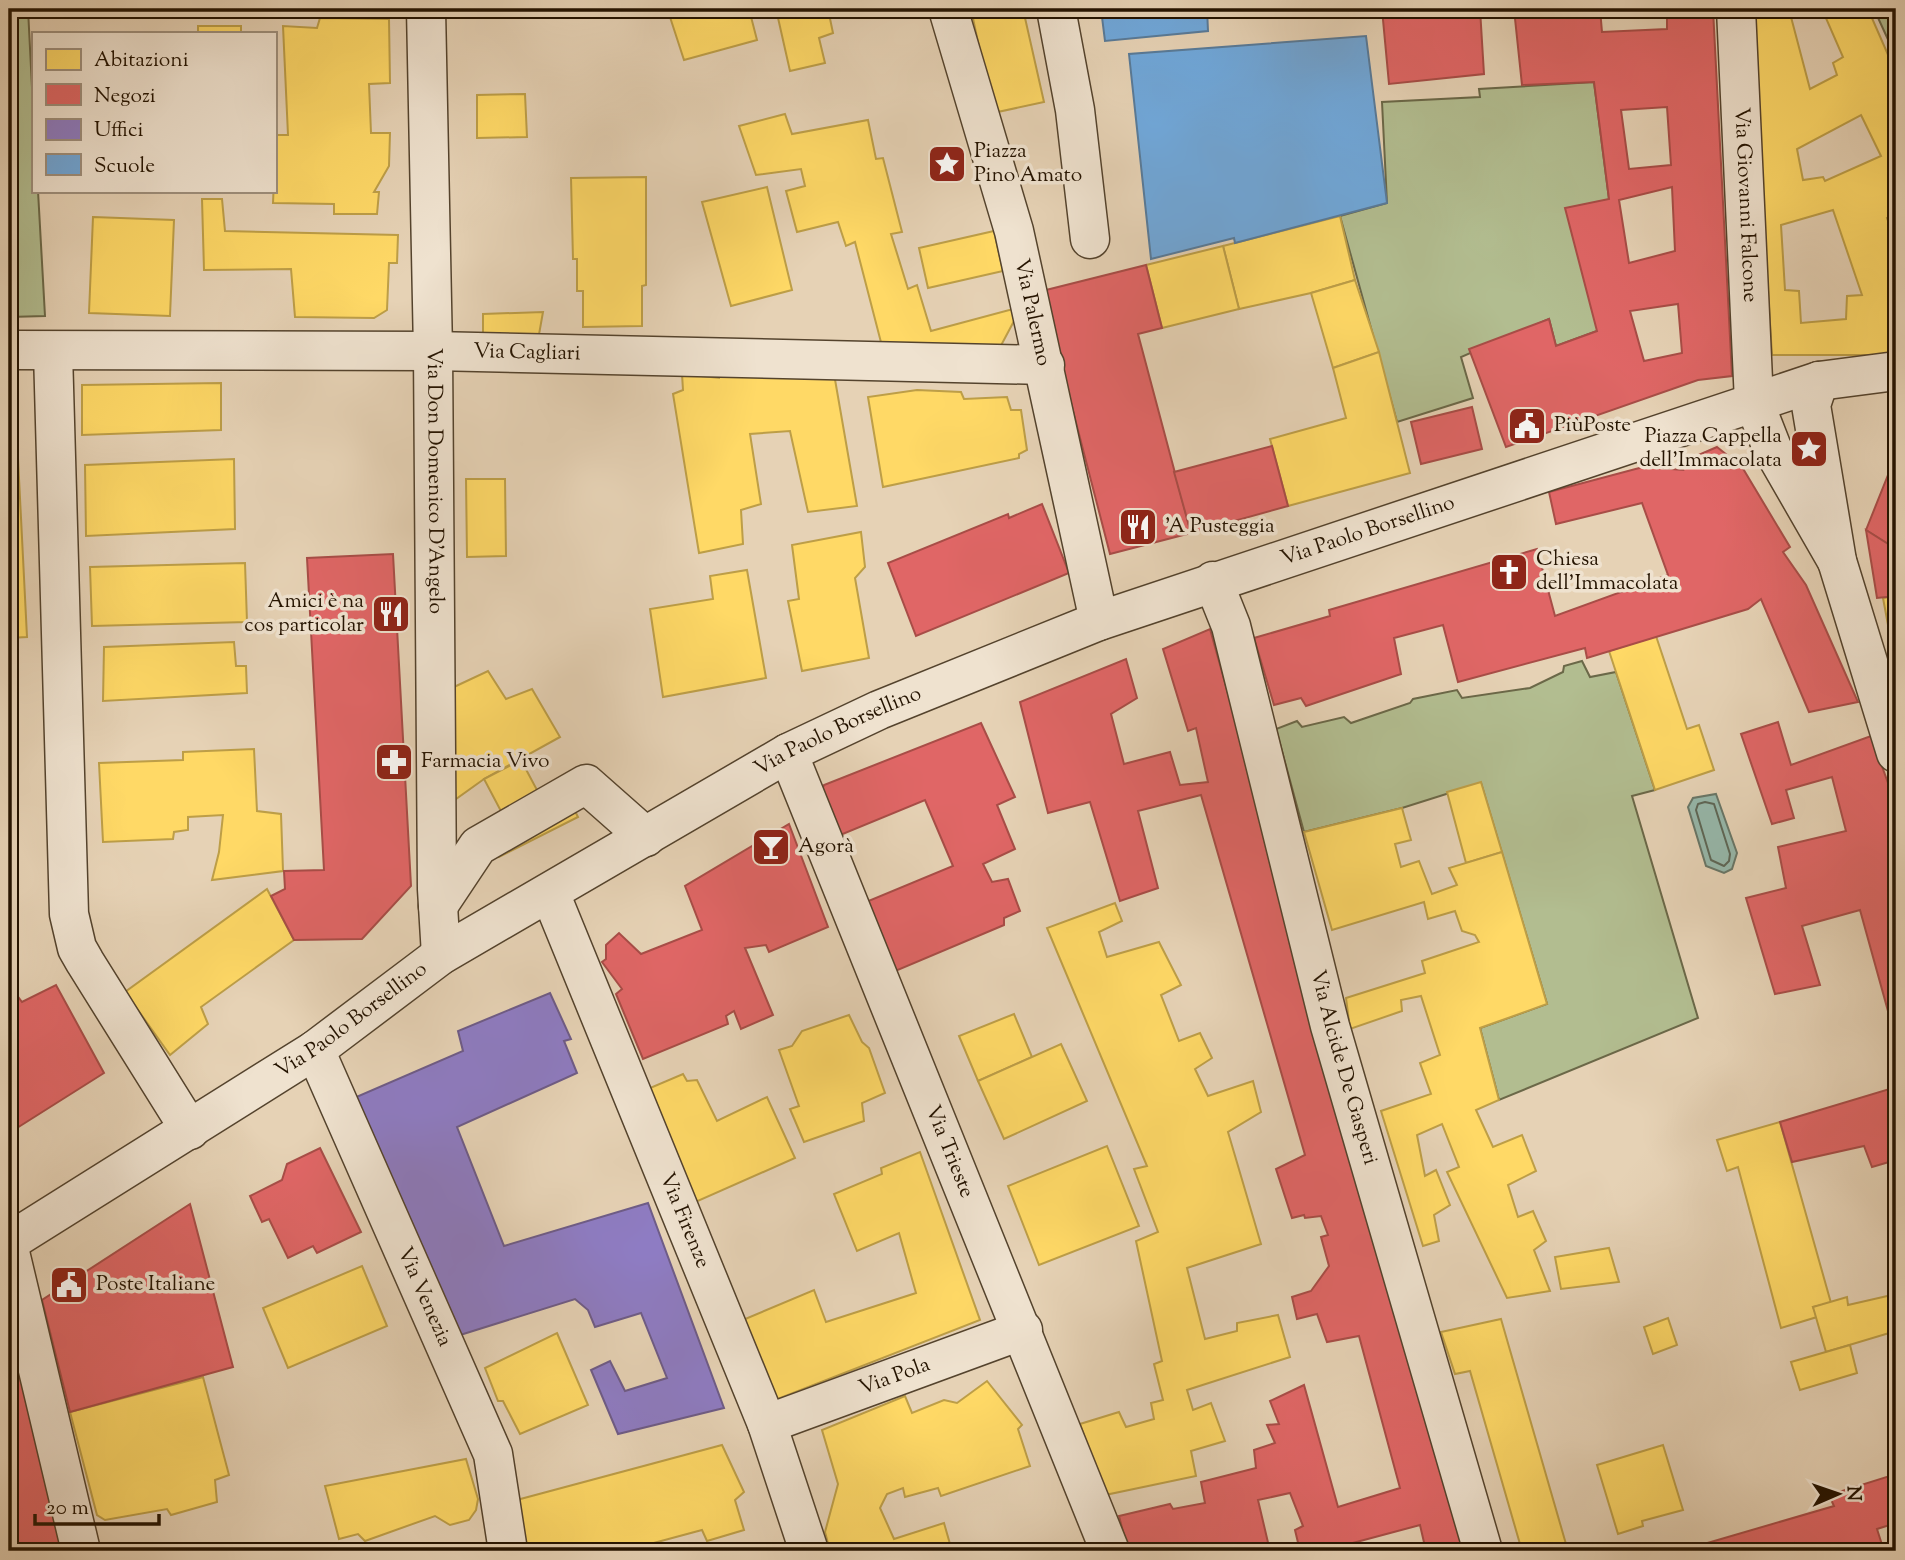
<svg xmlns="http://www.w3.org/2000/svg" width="1905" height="1560" viewBox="0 0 1905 1560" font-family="'Sorts Mill Goudy',serif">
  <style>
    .green { fill: #b2bd90; stroke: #6b6848; stroke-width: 2 }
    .water { fill: #96b8ab; stroke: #687667; stroke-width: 2 }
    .homes { fill: #ffd966; stroke: #bd9e47; stroke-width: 2; fill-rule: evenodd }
    .shops { fill: #e06666; stroke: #a84d47; stroke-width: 2; fill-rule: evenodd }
    .offices { fill: #8e7cc3; stroke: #6e5c88; stroke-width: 2 }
    .schools { fill: #6fa8dc; stroke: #587b9a; stroke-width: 2 }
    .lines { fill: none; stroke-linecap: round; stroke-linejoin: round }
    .shore { stroke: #5d6656; stroke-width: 2 }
    .minor-casing { stroke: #54432d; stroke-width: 41 }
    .minor { stroke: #efe2cf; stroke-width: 38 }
    .labels { text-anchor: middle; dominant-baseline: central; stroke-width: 7; stroke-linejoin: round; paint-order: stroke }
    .poi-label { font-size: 21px; fill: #241300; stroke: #efe2cf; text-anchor: start }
    .street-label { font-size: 21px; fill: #241300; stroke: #efe2cf }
  </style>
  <rect width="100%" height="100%" fill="#e6d2b5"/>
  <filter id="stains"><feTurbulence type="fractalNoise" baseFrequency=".00286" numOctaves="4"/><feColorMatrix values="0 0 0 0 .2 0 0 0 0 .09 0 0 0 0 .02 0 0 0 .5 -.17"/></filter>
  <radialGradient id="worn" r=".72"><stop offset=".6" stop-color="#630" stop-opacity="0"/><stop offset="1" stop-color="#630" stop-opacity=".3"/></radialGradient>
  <g class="green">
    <path d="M9,9H28L33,107V191H38L45,316L9,317Z"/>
    <path d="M1874,9H1896V57Z"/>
    <path d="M1594,82L1609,199L1597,331L1556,346L1549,319L1461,357L1473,398L1397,422L1340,216L1387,203L1382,102L1480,97L1479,89Z"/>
    <path d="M1582,661L1590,677L1616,672L1655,790L1632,796L1698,1018L1499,1100L1480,1028L1547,1004L1481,783L1402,808L1304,832L1276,729L1297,721L1302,727L1344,717L1351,723L1410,703L1413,699L1457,690L1462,698L1530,688L1563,672L1564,666Z"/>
  </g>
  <path class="water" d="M1716,794L1737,853L1732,869L1724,873L1706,866L1688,807L1693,798Z"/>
  <g class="homes">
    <path d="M685,9H749L757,40L684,60L669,14Z"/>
    <path d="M776,9H828L833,33L819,38L825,63L790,71Z"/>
    <path d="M971,9H1023L1044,102L993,113Z"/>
    <path d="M1822,9H1868L1896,73V213L1887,218L1896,243V355H1772L1751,17H1791L1810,89L1837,75L1833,63L1843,57ZM1861,115L1881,156L1825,181L1823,177L1803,180L1797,149ZM1833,210L1862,295L1847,296L1846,319L1801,323L1799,291L1785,290L1781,225Z"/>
    <path d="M320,18L389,19L390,83L369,84L371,133H390L389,166L374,192H379L377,214H334V204L273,203L276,135H288L283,26L317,28Z"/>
    <rect x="198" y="26" width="43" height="7"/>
    <path d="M525,94L527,137L477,138V95Z"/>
    <path d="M785,114L792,134L868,120L876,159L883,158L902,232L891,234L908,289L917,285L931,331L1013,309L1014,321L997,353L883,350L855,242L846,246L838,222L797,232L786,191L805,186L801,169L756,175L739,126Z"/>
    <path d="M646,177V285L642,286V326L583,327V291H577V259H573L571,178Z"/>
    <path d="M767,187L792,290L731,306L702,202Z"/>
    <path d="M202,199H222L225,231L398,235L397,263H389L387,310L374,318L295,317L291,269L204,270Z"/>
    <path d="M1340,216L1355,280L1311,293L1239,309L1223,246Z"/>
    <path d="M93,217L174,220L170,316L89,313Z"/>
    <path d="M994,231L1003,271L928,288L919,248Z"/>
    <path d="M1223,246L1239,309L1162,328L1146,265Z"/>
    <path d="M1355,280L1379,352L1333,368L1311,293Z"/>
    <path d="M543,312L538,340H483V314Z"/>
    <path d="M1379,352L1410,473L1288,506L1270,439L1346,418L1333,368Z"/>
    <path d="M833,368L857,506L808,512L790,431L750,434L761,504L741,510L743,544L699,553L673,394L683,390L682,374L719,378V369Z"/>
    <path d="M9,379H14L27,637L9,638Z"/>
    <path d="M221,383V430L82,435V385Z"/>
    <path d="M917,390L961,392L964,399L1007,397L1011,410H1021L1027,450L1019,454V458L883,487L868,397Z"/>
    <path d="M234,459L235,529L86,536L85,465Z"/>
    <path d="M466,479H505L506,556L467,557Z"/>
    <path d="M861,532L865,567L855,578L869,658L802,671L788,601L799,599L792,545Z"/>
    <path d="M245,563L247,622L92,626L90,567Z"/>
    <path d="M747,570L766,678L663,697L650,609L713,599L710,576Z"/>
    <path d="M1896,596V640L1891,641L1883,598Z"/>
    <path d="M1656,636L1687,729L1699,725L1714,770L1655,790L1609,651Z"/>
    <path d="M234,642L236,666H246L247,693L103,701L104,647Z"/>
    <path d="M488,671L506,699L532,689L560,737L484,779L456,799L451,791L454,687Z"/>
    <path d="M254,749L257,811L281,814L283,871L212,880L219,852L223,815L188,817V830L174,832L173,839L103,842L99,763L183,760V752Z"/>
    <path d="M521,760L538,792L560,781L578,817L499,857L482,823L502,813L484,779Z"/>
    <path d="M1481,782L1502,852L1466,863L1447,792Z"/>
    <path d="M1402,808L1411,840L1395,844L1401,867L1419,861L1432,894L1457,885L1449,868L1502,852L1547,1004L1480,1028L1499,1100L1476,1110L1493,1147L1522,1135L1536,1171L1508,1185L1518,1217L1533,1211L1546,1241L1534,1250L1550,1291L1507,1298L1447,1172L1459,1167L1442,1124L1417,1135L1425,1176L1436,1170L1450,1205L1434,1215L1439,1241L1423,1246L1381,1111L1431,1094L1420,1063L1440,1055L1421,996L1401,1000L1402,1011L1350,1029L1346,998L1425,973L1422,961L1479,942L1475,935L1462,931L1455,911L1428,919L1424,902L1332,930L1304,832Z"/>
    <path d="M267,889L294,940L201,1007L208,1024L170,1055L125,992Z"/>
    <path d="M1115,903L1122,921L1099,932L1107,957L1159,942L1181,985L1161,995L1179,1041L1200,1033L1212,1058L1195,1069L1208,1096L1253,1081L1261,1112L1228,1132L1261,1244L1187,1268L1205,1339L1237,1331V1323L1278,1315L1290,1357L1187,1390L1193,1410L1211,1403L1225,1441L1191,1451L1196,1476L1105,1495L1080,1424L1119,1412L1126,1427L1154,1419L1151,1403L1163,1400L1154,1364L1162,1361L1136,1241L1158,1232L1134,1169L1147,1166L1047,928Z"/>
    <path d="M1014,1014L1032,1057L978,1081L959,1036Z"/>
    <path d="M849,1015L862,1042L869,1048L885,1093L862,1103L864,1121L804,1142L790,1109L799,1106L779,1050L792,1046L802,1031Z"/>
    <path d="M1061,1044L1087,1101L1004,1139L978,1081Z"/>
    <path d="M683,1074L687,1081L697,1080L717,1121L767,1097L795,1158L691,1204L643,1091Z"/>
    <path d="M1780,1122L1831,1303L1813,1307L1817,1317L1781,1328L1738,1167L1727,1171L1717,1140Z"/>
    <path d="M1107,1146L1139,1226L1039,1265L1008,1186Z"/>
    <path d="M920,1152L980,1320L770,1402L738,1322L814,1290L826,1322L916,1293L899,1233L857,1251L834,1194L882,1174L881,1168Z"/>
    <path d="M1609,1248L1619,1282L1561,1289L1555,1257Z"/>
    <path d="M362,1266L387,1326L288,1368L263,1308Z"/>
    <path d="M1896,1294V1331L1826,1352L1813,1307L1847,1297L1848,1305Z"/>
    <path d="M1668,1318L1677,1345L1653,1354L1644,1327Z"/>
    <path d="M1501,1319L1568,1551H1522L1470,1371L1455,1374L1441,1332Z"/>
    <path d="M557,1333L588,1405L520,1434L503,1401H498L485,1368Z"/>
    <path d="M1850,1345L1857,1373L1800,1390L1791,1362Z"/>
    <path d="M203,1377L229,1475L215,1480L217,1502L171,1515L167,1509L105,1520L97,1515L70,1412Z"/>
    <path d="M987,1381L1022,1425L1018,1429L1030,1466L941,1496L938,1488L905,1497L903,1488L887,1494L880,1508L894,1539L944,1523L952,1551H863L862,1549L830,1551L825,1532L838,1484L822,1430L905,1396L912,1413L944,1400L957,1403Z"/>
    <path d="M722,1445L744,1492L735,1500L744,1530L707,1541L702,1530L624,1551H527L513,1501Z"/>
    <path d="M1663,1445L1683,1510L1642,1521L1643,1526L1618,1534L1597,1465Z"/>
    <path d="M466,1459L478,1499L476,1510L469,1520L450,1525L435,1516L365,1541L358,1534L339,1539L325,1486Z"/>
  </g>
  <g class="shops">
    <path d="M1382,9H1480L1484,74L1389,84Z"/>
    <path d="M1514,9H1600L1602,32L1667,29V9H1713L1732,376L1698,380L1506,447L1469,349L1549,319L1556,346L1597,331L1565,208L1609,199L1594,82L1522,85ZM1667,107L1671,165L1629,169L1621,110ZM1672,187L1675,251L1629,263L1619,200ZM1678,304L1682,353L1644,361L1630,311Z"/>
    <path d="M1146,265L1162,328L1138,334L1191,533L1110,554L1042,291Z"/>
    <path d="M1472,407L1482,449L1421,464L1411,422Z"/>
    <path d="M1272,446L1288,506L1191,533L1174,472Z"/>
    <path d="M1717,447L1742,467L1790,547L1783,552L1806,585L1858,702L1809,712L1761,599L1748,609L1587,658L1585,648L1458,682L1443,625L1394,638L1401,674L1306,706L1301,698L1274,705L1254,638L1330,616L1329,610L1537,549L1555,616L1668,575L1642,503L1556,524L1549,492L1643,467L1683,470L1680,463Z"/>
    <path d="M1896,455V549L1866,530Z"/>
    <path d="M1042,504L1069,573L916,636L888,563L1008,514L1009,518Z"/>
    <path d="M1866,530L1896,549V596L1877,598Z"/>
    <path d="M393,554L411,886L362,939L294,940L271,896L285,889L284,871L324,870L307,558Z"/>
    <path d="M1210,629L1467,1551H1426L1420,1525L1349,1544L1351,1551H1300L1295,1530L1303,1526L1290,1493L1258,1500L1270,1551H1128L1119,1516L1170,1504L1173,1509L1205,1503L1201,1482L1256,1468L1254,1450L1275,1443L1267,1425L1279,1424L1270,1401L1304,1385L1338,1507L1400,1488L1359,1336L1327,1342L1317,1314L1297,1319L1292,1297L1311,1291L1329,1266L1321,1237L1328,1235L1321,1216L1305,1218L1304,1215L1292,1218L1276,1169L1305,1155L1201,795L1138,811L1158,888L1120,901L1090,802L1048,813L1020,702L1126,659L1137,698L1111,714L1124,764L1170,752L1180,785L1208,782L1196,728L1188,731L1163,649Z"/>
    <path d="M1778,722L1791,765L1871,736L1896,805V1040L1860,910L1802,926L1820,985L1775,994L1746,898L1786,888L1778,847L1846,831L1832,777L1786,790L1794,818L1772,824L1741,734Z"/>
    <path d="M981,723L1015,797L997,805L1015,849L983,864L992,882L1008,879L1020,911L1004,918V925L893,972L866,902L953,866L925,800L833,838L816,804L824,785Z"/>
    <path d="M789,824L828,927L769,952L766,945L745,948L773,1015L741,1029L734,1011L726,1016L728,1024L643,1059L616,994L622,989L602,962L606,959V945L619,933L641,954L702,930L685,886Z"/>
    <path d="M9,927L13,990L22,1002L56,985L104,1073L9,1133Z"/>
    <path d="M1896,1087V1160L1872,1167L1864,1146L1792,1162L1780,1122Z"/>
    <path d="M320,1148L361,1232L317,1253L313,1246L288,1258L269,1219L262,1222L250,1196L282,1180L287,1164Z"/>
    <path d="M190,1204L233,1367L70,1412L42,1300Z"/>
    <path d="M9,1328L63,1551H9Z"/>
    <path d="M1896,1350V1383L1894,1384L1889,1353Z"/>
    <path d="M1896,1474V1523L1877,1529L1884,1551H1796L1794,1543L1765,1551H1680L1834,1506L1829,1495Z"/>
  </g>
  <path class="offices" d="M550,993L571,1039L564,1041L577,1073L457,1127L504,1246L648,1203L724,1408L618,1434L591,1370L610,1361L625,1391L667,1378L641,1313L595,1327L588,1310L575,1299L457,1336L354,1098L463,1051L458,1031Z"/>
  <g class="schools">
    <path d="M1101,9H1207L1208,31L1105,41Z"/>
    <path d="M1366,36L1387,203L1235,243L1234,238L1151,259L1129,54Z"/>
  </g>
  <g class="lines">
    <path class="shore" d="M1705,802L1714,804L1730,854L1729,861L1724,866L1711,860L1696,810L1698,804Z"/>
    <defs>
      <g id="minor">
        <path id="s1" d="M426,9L433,351L437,889L441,955"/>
        <path id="s2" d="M948,9L1014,231L1099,621"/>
        <path d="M1056,9L1075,110L1090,239"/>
        <path id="s3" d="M1736,9L1754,402L1772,448L1837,561"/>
        <path id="s4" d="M9,350L433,351L1045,365"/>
        <path d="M53,352L69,914L77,948L85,962L190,1130"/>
        <path d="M1819,381L1811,405L1837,561L1896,753"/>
        <path id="s5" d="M1213,581L1231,626L1330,1026L1483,1551"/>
        <path id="s6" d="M788,753L1110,1551"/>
        <path id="s7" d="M550,893L767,1424L809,1551"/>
        <path d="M438,906L478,846L586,784L646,837"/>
        <path id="s8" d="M315,1050L493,1454L508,1551"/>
        <path id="s9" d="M9,1242L315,1050L441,955L788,753L879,710L1099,621L1819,381L1896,371"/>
        <path d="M9,1248L81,1551"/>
        <path id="s10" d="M767,1424L1023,1330"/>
      </g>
    </defs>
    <use href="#minor" class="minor-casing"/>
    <use href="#minor" class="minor"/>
  </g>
  <defs>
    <symbol id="sight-square" viewBox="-11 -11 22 22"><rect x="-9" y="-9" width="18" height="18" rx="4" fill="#8f2418" stroke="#efe2cf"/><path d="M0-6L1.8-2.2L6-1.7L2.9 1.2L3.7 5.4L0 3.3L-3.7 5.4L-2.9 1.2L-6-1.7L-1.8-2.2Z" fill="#fff"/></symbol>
    <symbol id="civic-square" viewBox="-11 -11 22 22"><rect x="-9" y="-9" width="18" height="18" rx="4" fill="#8f2418" stroke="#efe2cf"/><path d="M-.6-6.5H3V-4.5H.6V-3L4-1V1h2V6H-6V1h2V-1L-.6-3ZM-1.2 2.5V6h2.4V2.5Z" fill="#fff"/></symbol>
    <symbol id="restaurant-square" viewBox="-11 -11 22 22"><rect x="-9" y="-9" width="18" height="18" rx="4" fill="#8f2418" stroke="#efe2cf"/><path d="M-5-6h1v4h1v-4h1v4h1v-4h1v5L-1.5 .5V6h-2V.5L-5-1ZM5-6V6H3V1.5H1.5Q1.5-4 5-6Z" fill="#fff"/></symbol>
    <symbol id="church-square" viewBox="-11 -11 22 22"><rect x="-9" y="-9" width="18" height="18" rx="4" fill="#8f2418" stroke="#efe2cf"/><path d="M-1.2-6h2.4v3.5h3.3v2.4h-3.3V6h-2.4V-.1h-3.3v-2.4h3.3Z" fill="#fff"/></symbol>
    <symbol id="pharmacy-square" viewBox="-11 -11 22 22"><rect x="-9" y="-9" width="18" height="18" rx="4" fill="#8f2418" stroke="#efe2cf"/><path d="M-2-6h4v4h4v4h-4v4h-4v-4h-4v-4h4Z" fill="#fff"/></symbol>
    <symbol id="bar-square" viewBox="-11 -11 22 22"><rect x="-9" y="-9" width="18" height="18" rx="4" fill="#8f2418" stroke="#efe2cf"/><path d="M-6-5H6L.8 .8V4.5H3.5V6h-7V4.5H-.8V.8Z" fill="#fff"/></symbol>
  </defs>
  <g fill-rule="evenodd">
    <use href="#sight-square" x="925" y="142" width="44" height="44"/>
    <use href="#civic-square" x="1505" y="404" width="44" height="44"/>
    <use href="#sight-square" x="1787" y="427" width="44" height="44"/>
    <use href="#restaurant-square" x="1116" y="505" width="44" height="44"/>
    <use href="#church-square" x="1487" y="550" width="44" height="44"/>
    <use href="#restaurant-square" x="369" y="592" width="44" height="44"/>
    <use href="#pharmacy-square" x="372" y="740" width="44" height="44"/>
    <use href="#bar-square" x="749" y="825" width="44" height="44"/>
    <use href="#civic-square" x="47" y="1263" width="44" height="44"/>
  </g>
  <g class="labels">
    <g class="poi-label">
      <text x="974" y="152">Piazza<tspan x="974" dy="24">Pino Amato</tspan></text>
      <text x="1554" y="426">PiùPoste</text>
      <text x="1782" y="437" text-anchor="end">Piazza Cappella<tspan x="1782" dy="24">dell'Immacolata</tspan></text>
      <text x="1165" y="527">'A Pusteggia</text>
      <text x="1536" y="560">Chiesa<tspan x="1536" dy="24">dell'Immacolata</tspan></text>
      <text x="364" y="602" text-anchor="end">Amici è na<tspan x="364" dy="24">cos particolar</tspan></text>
      <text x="421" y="762">Farmacia Vivo</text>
      <text x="798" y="847">Agorà</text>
      <text x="96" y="1285">Poste Italiane</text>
    </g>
    <g class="street-label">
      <text stroke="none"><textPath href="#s3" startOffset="196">Via Giovanni Falcone</textPath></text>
      <text stroke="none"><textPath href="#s2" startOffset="315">Via Palermo</textPath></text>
      <text stroke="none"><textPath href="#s4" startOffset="518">Via Cagliari</textPath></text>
      <text stroke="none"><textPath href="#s1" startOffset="472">Via Don Domenico D'Angelo</textPath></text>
      <text stroke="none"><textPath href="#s9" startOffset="1542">Via Paolo Borsellino</textPath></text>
      <text stroke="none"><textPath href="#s9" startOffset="975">Via Paolo Borsellino</textPath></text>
      <text stroke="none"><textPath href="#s9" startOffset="408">Via Paolo Borsellino</textPath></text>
      <text stroke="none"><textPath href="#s5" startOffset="504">Via Alcide De Gasperi</textPath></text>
      <text stroke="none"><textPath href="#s6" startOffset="430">Via Trieste</textPath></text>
      <text stroke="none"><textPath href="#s7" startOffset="354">Via Firenze</textPath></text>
      <text stroke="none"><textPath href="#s8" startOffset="270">Via Venezia</textPath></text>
      <text stroke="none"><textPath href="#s10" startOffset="136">Via Pola</textPath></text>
    </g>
  </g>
  <rect width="1905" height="1560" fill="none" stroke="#e6d2b5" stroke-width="35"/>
  <rect x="10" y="10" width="1884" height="1539" fill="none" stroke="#241300" stroke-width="3.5"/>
  <rect x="18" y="18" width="1870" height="1525" fill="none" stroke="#241300" stroke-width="2"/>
  <rect x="32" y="32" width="245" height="161" fill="#efe2cf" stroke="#9e8f7c" stroke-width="2"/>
  <rect x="46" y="49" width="35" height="21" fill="#ffd966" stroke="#9e8f7c" stroke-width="2"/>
  <text x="94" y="66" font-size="21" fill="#241300">Abitazioni</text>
  <rect x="46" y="84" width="35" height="21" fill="#e06666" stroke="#9e8f7c" stroke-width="2"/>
  <text x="94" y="102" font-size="21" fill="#241300">Negozi</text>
  <rect x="46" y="119" width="35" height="21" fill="#8e7cc3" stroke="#9e8f7c" stroke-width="2"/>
  <text x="94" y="136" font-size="21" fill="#241300">Uffici</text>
  <rect x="46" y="154" width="35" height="21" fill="#6fa8dc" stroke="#9e8f7c" stroke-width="2"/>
  <text x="94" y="172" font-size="21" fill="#241300">Scuole</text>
  <g transform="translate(1838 1494) rotate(88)" stroke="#efe2cf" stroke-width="5" paint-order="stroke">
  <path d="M0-5L12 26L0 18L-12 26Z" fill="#241300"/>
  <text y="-10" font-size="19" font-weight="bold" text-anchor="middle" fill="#241300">N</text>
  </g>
  <path d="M35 1514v10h124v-10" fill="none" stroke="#241300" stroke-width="3.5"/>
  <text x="46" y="1514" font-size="21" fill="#241300" stroke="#efe2cf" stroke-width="5" paint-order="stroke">20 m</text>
  <rect width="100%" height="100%" filter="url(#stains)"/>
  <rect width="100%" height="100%" fill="url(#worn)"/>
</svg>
